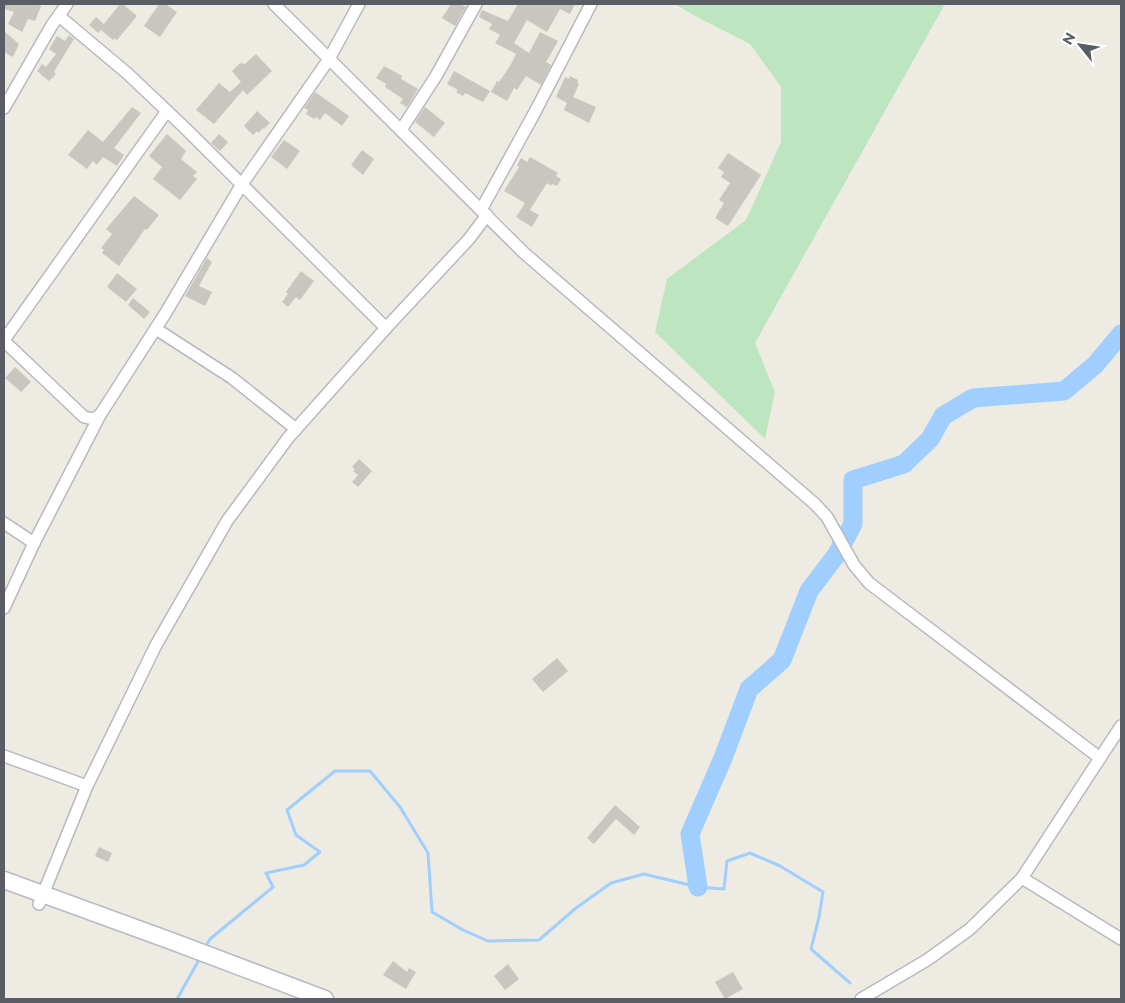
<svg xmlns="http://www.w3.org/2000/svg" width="1125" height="1003" viewBox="0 0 1125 1003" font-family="Montserrat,sans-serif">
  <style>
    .green { fill: #bde6c0 }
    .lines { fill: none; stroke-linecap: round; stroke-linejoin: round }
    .stream { stroke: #a0cfff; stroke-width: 3 }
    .river { stroke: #a0cfff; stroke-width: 19 }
    .building { fill: #c8c6bf }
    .street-casing { stroke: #b7b9bf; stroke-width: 14 }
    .secondary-casing { stroke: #b7bac1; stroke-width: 19 }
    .street { stroke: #fff; stroke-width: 11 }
    .secondary { stroke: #fff; stroke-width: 16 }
  </style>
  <rect width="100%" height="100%" fill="#eeece2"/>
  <path class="green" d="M675,4H945L755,343L775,392L765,439L655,332L667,279L746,220L781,142V87L750,44L697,17Z"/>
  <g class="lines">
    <g class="stream">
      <path d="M205,948L210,939L273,887L266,873L304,865L320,852L296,835L287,810L335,771H370L400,807L428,853L432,912L463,930L488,941L539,940L576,908L611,883L644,874L698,887L724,889L727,861L750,853L780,866L823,892L819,917L811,949L850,983"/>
      <path d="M177,999L200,958"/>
    </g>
    <path class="river" d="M698,887L690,834L723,758L749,689L782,660L809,591L837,554L853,524V480L904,464L930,439L943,416L973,398L1064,391L1095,365L1121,334"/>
  </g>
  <g class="building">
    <path d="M4,4H35L41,6L35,21L28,19L22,32L8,24L14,12L4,9Z"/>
    <path d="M120,4H123L137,16L117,40L114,38L113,40L101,30L98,33L89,25L96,17L104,24Z"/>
    <path d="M159,4H165L177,12L160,37L144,26Z"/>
    <path d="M451,4H460L466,7L455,26L442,18Z"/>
    <path d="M518,4H575L570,14L560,9L547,32L527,20L514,43L529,53L540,32L558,41L546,62L551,65L541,85L526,76L517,90L514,88L507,101L491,92L497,81L499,82L510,66L516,54L495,43L500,35L489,29L492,24L479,17L482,10L508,21Z"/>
    <path d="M4,31L19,44L13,57L4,52Z"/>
    <path d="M69,35L74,39L58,65L54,72L56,74L49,81L37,71L42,64L46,67L56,54L49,49L57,36L65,41Z"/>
    <path d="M256,54L272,71L247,95L243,90L214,124L196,110L219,83L230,92L241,82L232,71L240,63L245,64Z"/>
    <path d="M384,66L402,76L401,79L418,89L407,107L400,103L403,99L385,87L386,84L376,78Z"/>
    <path d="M454,71L490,91L483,102L465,93L463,96L456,92L458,90L447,84Z"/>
    <path d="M570,76L578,80L577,82L579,84L573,97L596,107L589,123L564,110L567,103L556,97L565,77L569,79Z"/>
    <path d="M315,92L349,116L342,126L325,113L320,120L316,117L314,119L306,114L308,110L304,108Z"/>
    <path d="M132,107L141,113L114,148L124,155L117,166L103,157L97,165L93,161L87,169L68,155L88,130L103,142Z"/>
    <path d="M425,107L445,123L434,137L415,122Z"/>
    <path d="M257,111L270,123L264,129L263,128L258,133L257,131L253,135L244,126Z"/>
    <path d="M167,134L186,151L181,159L197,172L193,176L197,179L180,200L153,179L162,167L149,156Z"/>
    <path d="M219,134L228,142L220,151L211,143Z"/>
    <path d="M284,140L300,151L287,169L271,157Z"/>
    <path d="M362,150L374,159L363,175L351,165Z"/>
    <path d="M728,153L761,175L728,226L715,218L724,203L719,200L730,183L721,177L724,172L718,168Z"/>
    <path d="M530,157L558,173L556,176L561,179L557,186L552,184L551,186L547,183L530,210L539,215L532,227L516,217L525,203L504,191L519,167L517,165L521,158L527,162Z"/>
    <path d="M134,196L159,215L147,230L145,229L119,266L102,253L104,250L101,248L112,234L106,229Z"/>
    <path d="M207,258L212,262L199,286L212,292L205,306L185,296Z"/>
    <path d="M301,271L314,281L300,300L296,297L288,307L282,302L288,294L286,292Z"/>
    <path d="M117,273L137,289L126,302L107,287Z"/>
    <path d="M133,298L150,312L144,319L128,305Z"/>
    <path d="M15,367L31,382L21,392L5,378Z"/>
    <path d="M359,459L372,471L358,487L352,482L358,475L353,471L355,469L352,467Z"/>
    <path d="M557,658L568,671L543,692L532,679Z"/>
    <path d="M615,805L640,827L634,835L616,819L594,844L587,838Z"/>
    <path d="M99,847L112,853L108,862L95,856Z"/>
    <path d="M393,961L407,972L409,968L416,972L406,989L383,975Z"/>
    <path d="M508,964L519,979L505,990L494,976Z"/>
    <path d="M733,972L743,989L725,999L715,982Z"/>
  </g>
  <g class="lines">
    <defs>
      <g id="street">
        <path d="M274,4L523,252L815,504L827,517L854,565L869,583L1100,758L1022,878L1121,939"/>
        <path d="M59,16L128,74L186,129L386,328"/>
        <path d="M4,108L52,25L67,4"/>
        <path d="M401,130L436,76L476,4"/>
        <path d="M481,210L535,112L591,4"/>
        <path d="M156,329L232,378L296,429"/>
        <path d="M4,340L167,111"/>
        <path d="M4,341L84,417L93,419L100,415L165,314L242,184L329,59L359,4"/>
        <path d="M4,523L34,543"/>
        <path d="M4,608L34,543L100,415"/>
        <path d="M4,756L87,786"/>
        <path d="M1100,758L1121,726"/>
        <path d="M39,904L87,786L156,645L227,521L288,438L386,328L469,239L487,215"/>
        <path d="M861,999L927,960L970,929L1022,878"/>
      </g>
      <path id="secondary" d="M4,880L174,942L325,999"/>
    </defs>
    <use href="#street" class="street-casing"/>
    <use href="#secondary" class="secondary-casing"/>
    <use href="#street" class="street"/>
    <use href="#secondary" class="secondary"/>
  </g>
  <rect width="1125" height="1003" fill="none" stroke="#5a5d63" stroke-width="10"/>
  <g transform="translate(1080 45) rotate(300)" stroke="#ffffff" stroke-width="4" paint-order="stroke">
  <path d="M0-4L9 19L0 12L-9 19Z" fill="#5a5d63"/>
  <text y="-8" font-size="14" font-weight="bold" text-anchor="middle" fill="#5a5d63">N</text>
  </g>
</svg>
